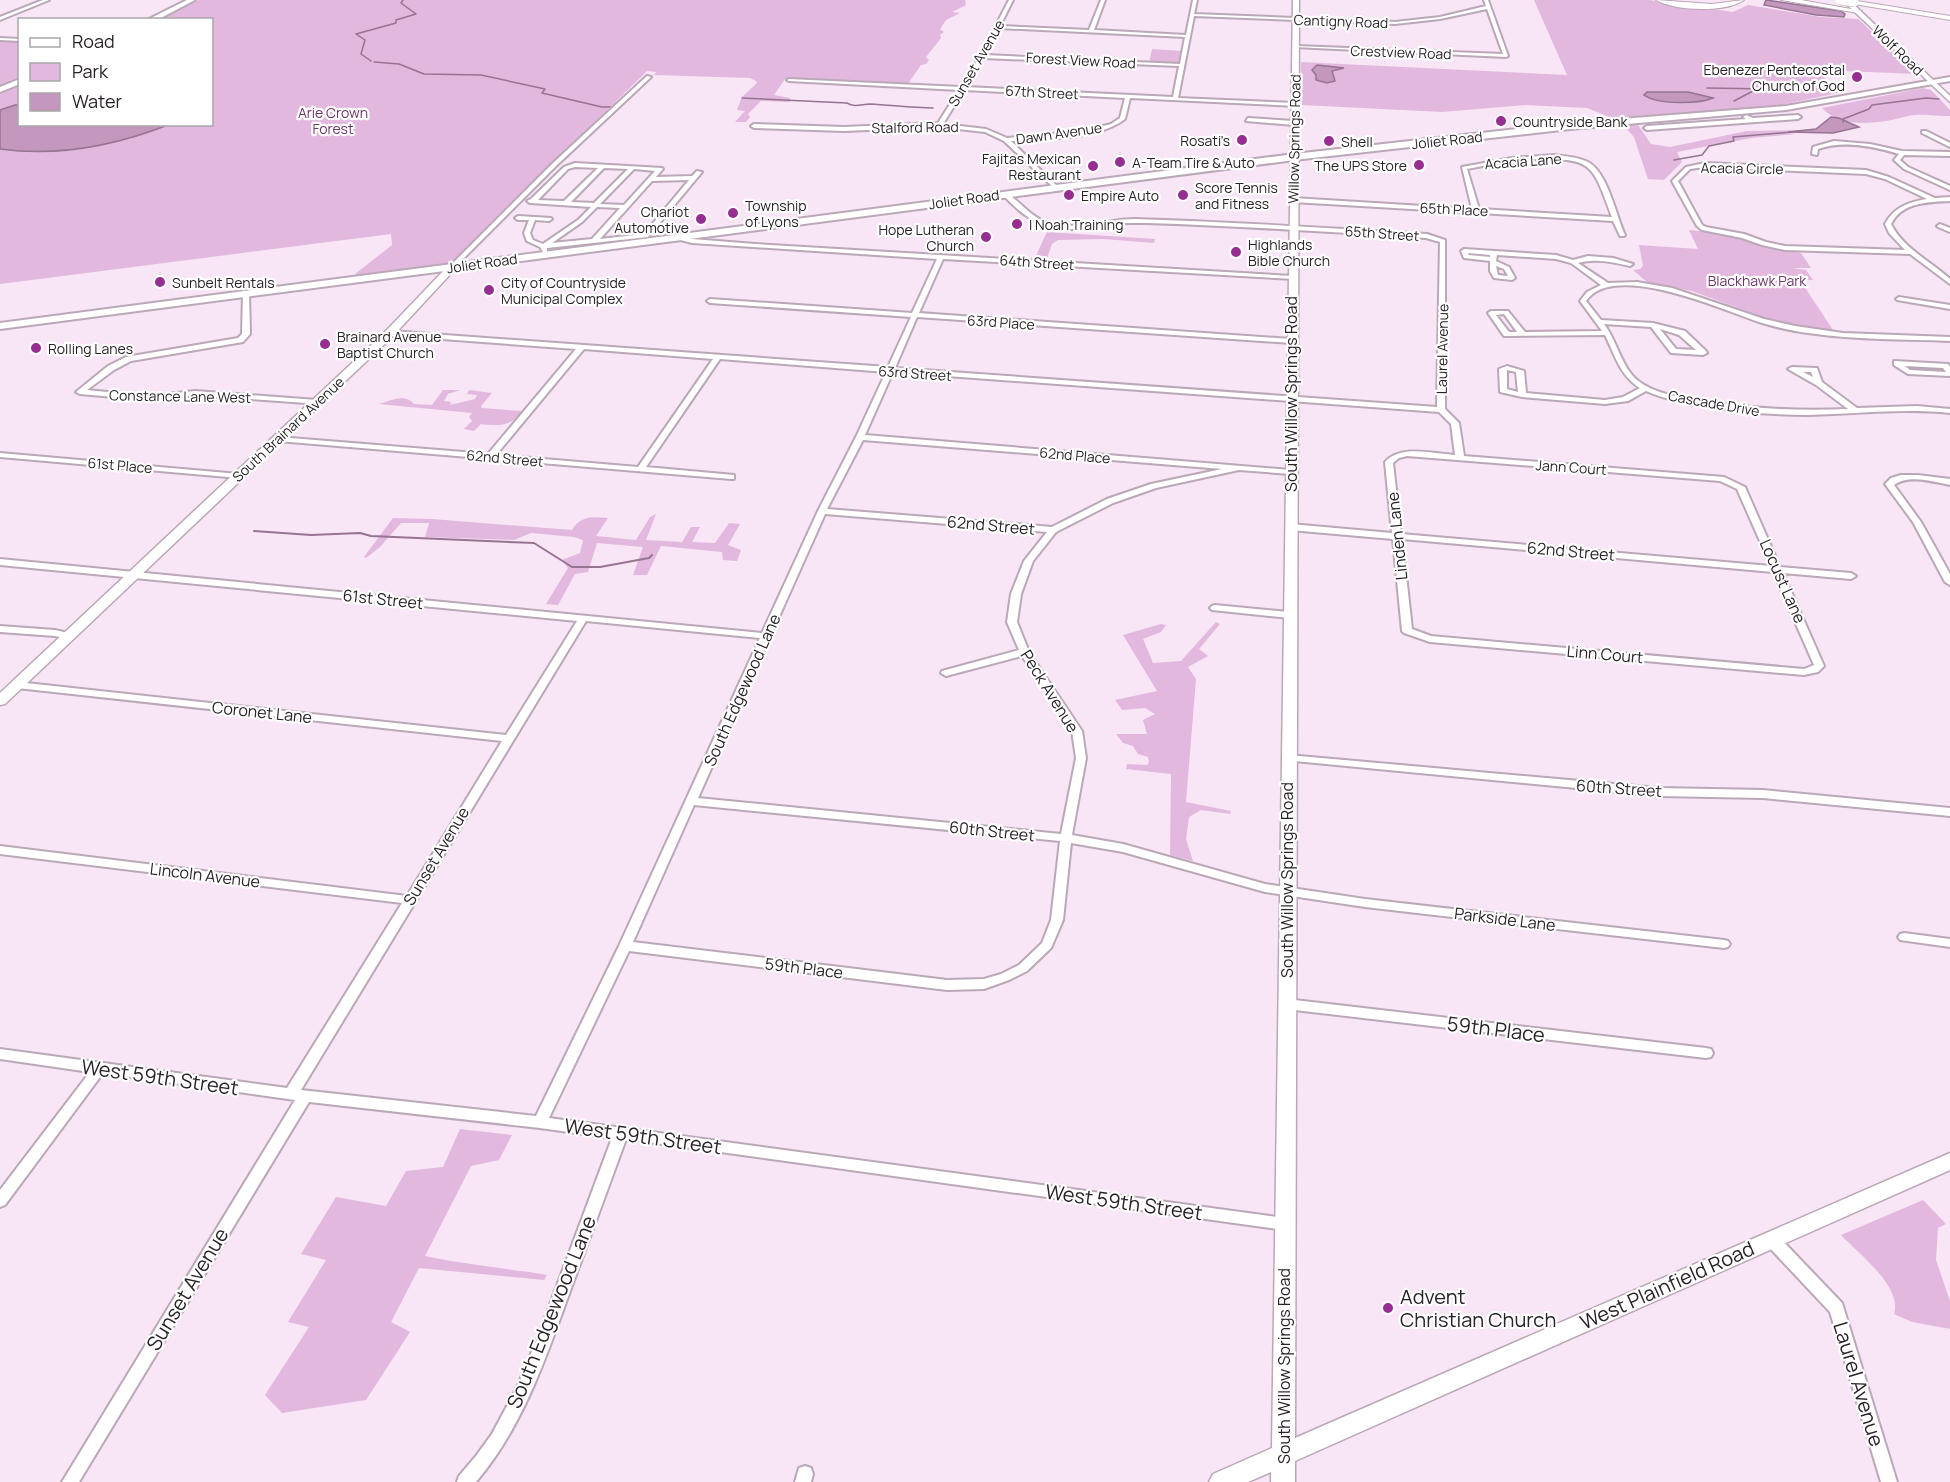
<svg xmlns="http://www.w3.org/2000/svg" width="1950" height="1482" viewBox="0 0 1950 1482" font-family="Manrope,sans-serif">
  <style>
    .green { fill: #e2b8de }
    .water { fill: #c497bf; stroke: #967492; stroke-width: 1.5 }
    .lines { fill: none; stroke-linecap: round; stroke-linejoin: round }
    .stream-far1 { stroke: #967492; stroke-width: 1.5 }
    .stream { stroke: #967492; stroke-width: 2 }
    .street-casing { stroke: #baa8b7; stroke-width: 4 }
    .secondary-casing { stroke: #baa8b7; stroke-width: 3 }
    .primary-casing { stroke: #baa8b7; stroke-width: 4 }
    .highway-casing { stroke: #baa8b7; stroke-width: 2 }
    .street { fill: #fff; fill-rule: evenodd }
    .secondary { fill: #fff; fill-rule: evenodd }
    .primary { fill: #fff; fill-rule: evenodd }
    .highway { fill: #fff; fill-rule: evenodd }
    .highway-bridge-casing { stroke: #baa8b7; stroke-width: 10; stroke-linecap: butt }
    .highway-bridge { stroke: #fff; stroke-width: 9 }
    .poi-dot { fill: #962d91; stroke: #fff; stroke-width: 2 }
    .labels { text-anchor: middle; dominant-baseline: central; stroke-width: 4.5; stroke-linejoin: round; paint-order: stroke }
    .far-street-label { font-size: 14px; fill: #292228; stroke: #fff }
    .far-poi-label { font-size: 14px; fill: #292228; stroke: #fff; text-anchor: start }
    .far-park-label { font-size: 14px; fill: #6e366a; stroke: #fff }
    .street-label { font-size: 16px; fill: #292228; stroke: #fff }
    .near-street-label { font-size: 20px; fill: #292228; stroke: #fff }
    .near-poi-label { font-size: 20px; fill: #292228; stroke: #fff; text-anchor: start }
  </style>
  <rect width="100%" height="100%" fill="#f8e5f6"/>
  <g class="green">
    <path d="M199,0H965L966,5L952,12L960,13L946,20L940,29L944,32L940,35L941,38L926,57L929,60L926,64L921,65L907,85L785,79L774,95L790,98V102L761,101L748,114L750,117L746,122H735L745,111L737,110L742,97L757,83L756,81L750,78L654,75L656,72L647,71L452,262L446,264L362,275L355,274L392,245L391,234L0,284V94L19,84L20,124H212V20L157,19Z"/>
    <path d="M1534,0H1649L1733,12L1748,5L1821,17L1858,19L1918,74L1818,70L1838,93L1775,106L1612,118L1587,108L1525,105L1442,112L1302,105L1301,62L1567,75Z"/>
    <path d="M0,41L20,42L19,77L0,86Z"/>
    <path d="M1152,49L1182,51L1179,63H1149Z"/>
    <path d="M1923,88L1931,90L1950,110V116C1937,116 1920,113 1908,116C1883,123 1842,130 1822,108Z"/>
    <path d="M1632,124L1638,125L1651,144L1670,147L1747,131L1805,130L1789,133L1796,134L1751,138L1677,152L1682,162L1664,180L1648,179L1634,137L1623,125Z"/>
    <path d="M1689,230C1707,232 1728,232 1746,238C1765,245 1780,249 1801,253L1811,268H1793L1806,270L1813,280H1800L1833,330L1832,331L1776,322L1692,291L1647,282L1633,270L1640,269L1643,266L1639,245L1698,249Z"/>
    <path d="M1047,232L1155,239L1154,243L1104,239L1058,240L1052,244L1046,261L1034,260Z"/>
    <path d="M443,390H460L448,394L444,401L451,402L450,405L475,399L477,395L467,394L469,390L492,393L481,406L482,408L522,411C512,427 498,426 481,424L474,431L464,429L472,421L469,417L472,413L379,404C391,401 405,393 414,404L432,405Z"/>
    <path d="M656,514L646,540L682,542L691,527H700L692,542L715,543L729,523L740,524L728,545L741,550L737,561L723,560L722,552L661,546L647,575H633L643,547L597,543L588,572L575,574L558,605L546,604L568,568L562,560L580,553L583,540L574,537L531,533L514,540L425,537L429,523H401L380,547L366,558L364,557L393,518L432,519L572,530C581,515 593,517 608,518L596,536L636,540L650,517Z"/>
    <path d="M1216,622L1220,624L1199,649L1208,656L1188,667L1196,679L1186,802L1231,811L1230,814L1201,810L1189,817L1186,839L1193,861L1170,855L1171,774L1126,769L1127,764L1147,765L1149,762L1148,757L1138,754L1133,746L1123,743L1116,734H1147L1143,720L1155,714L1145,708L1122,710L1115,700L1157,691L1123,635L1161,624L1166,625L1161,632L1143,639L1153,663L1181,661Z"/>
    <path d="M460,1129L512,1135L499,1160L471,1166L425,1256C466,1265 507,1268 547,1275L544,1280L419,1268L391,1322L410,1332L366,1400L282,1413L265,1395L309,1327L288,1322L326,1260L301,1254L336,1197L386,1206L406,1171L443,1167Z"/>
    <path d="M1923,1200L1946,1224L1938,1228L1936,1260L1950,1301V1329L1912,1322L1894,1314C1903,1287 1858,1253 1841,1235Z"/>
  </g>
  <g class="water">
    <path d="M1766,0L1841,11L1845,14L1844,17L1816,15L1764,5Z"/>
    <path d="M1317,65L1344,68L1332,71L1335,81L1327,83L1316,80V75L1312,70Z"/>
    <path d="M1647,92H1688L1713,98C1699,104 1657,105 1644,95Z"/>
    <path d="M15,105H19L20,124L168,125C114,146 58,157 0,149V110Z"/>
    <path d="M1831,117L1839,118L1859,127L1833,133L1788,132L1816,129Z"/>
  </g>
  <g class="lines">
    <g class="stream-far1">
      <path d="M371,61L361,54L365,40L356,34L396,23V20L416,14L401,3L403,0"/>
      <path d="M374,62L399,64L424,74L481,75L545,89L542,93L602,107"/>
      <path d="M1707,88L1767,89"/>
      <path d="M742,98L847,103C855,108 862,104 870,104C891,105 912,108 933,108"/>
      <path d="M1734,101L1753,91"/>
      <path d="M603,107H613"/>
      <path d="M1843,122V119L1869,109L1872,105L1926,98L1939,99"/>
      <path d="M1674,160L1702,155L1709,146L1734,141L1733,137L1792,132"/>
    </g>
    <path class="stream" d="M254,531L311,535L360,533L371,536L534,543L572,567H600L649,558L652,555"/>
    <defs>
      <g id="street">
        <path d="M43,0H49L0,20V17Z"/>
        <path d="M1009,0H1013L1000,26L1089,30L1101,0H1105L1094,30L1186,35L1193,0H1197L1194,14L1395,22L1440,17L1486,6L1484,0H1488L1508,56L1506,57L1294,47L1296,46L1503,54L1487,9L1440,19L1395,24L1194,16L1178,98L1295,103L1297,106L1130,98L1125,119C1098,140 1044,139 1011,141L1057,186L1058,187L1055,189L1004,141L985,132L940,127L844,131L754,128L751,126L754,124L844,127L938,123L959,90L789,81L787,80L789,79L961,87L980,56ZM999,28L1185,37L1180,64L985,55ZM983,58L1179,66L1173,97L966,87ZM964,90L1125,98L1120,118L1111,124L1084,131L1007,138L986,129L943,124Z"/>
        <path d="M0,38L20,39V41L0,40Z"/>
        <path d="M647,76L651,77L556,166L453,269H449V267L552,164Z"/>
        <path d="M1746,115L1753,118L1798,115L1801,117L1798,119L1647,130L1644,128L1647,126L1746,119L1743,117Z"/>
        <path d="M1248,118L1294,121L1297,123L1294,125L1246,121Z"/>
        <path d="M1922,131H1926L1950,143V147L1922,133Z"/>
        <path d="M1834,141L1870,144L1902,151L1950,152V156L1904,155L1900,160L1908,167L1950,186V190L1904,169L1894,160L1899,154C1873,146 1843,140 1818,149L1817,155L1812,154L1813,147Z"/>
        <path d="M1554,155C1565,156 1576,157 1586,161C1607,169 1616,216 1625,235L1624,236H1620L1613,221L1293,202L1290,200L1293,198L1472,209L1462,167L1512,158ZM1533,159C1593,158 1592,163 1612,217L1479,209L1467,169L1493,164Z"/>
        <path d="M575,163L662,168L663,169L656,177L692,176L697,171L702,172L648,237L547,248V252H543L540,247L527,241L524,233L529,220H518L515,218L518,216L551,218L552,219L549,221L535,220L530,233L533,240L543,244L578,220L591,207L530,203L527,201L531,199L564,167ZM575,167L598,168L564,201L538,200L568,169ZM604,168L628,169L594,203L571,202ZM634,169L655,171L624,205L600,204ZM689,180L644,234L600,239L652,181ZM597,207L620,208L592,239L552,243L582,222Z"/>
        <path d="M1705,163L1866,170L1889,177L1935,198L1950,197V201C1928,202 1902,202 1891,224C1903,248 1930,261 1950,279V284L1910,254L1785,250L1762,245L1742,238L1702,230L1697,226L1672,181L1686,167ZM1705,167L1866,174L1885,179L1927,199C1909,202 1894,207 1885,224L1889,233L1905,250L1785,246L1766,242L1744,234L1706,227L1702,225L1678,181L1690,169Z"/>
        <path d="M1005,192C1020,201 1031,218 1049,223C1078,231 1107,219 1135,219C1233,222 1330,228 1427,234L1445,240V409L1459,423L1464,456L1724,477L1745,487L1780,567L1851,573L1856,576L1851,579L1783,573L1824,666L1818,672L1804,675L1430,642L1404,633L1402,631L1393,539L1290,530L1286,527L1290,524L1392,533L1385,462C1401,444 1433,454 1455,455L1451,424L1439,412L893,372L865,435L1290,470L1294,472L1290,474L1239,470L1156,488L1113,503L1056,532L1033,561L1021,594L1017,622L1029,652L1082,731L1086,758L1072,835L1123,844L1265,884L1365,899L1724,940L1728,941L1730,944L1728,947L1724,948L1365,907L1265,892L1123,852L1071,843L1063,920L1051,948L1027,971L1009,980L984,989L947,990L629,951L549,1118L1285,1218L1290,1220L1292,1224L1290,1228L1285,1230L626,1139C607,1191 588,1243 569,1294C545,1360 522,1428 476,1482H457L459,1476L476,1456L492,1434L517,1387L536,1342L612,1138L540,1128L309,1102L79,1482H62L295,1100L103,1073L5,1205L0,1207V1190L90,1072L0,1059V1049L287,1088L402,903L0,854V846L407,896L502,741L17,688L12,685L17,682L506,735L577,621L0,565V559L762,633L818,511L856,437L886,372L720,359L646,467L734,475V479H731L278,441L274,439L278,437L488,454L576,349L387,335V331H390L888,367L911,317L710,303L707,301L710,299L912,313L937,259L692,243L673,238L672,237L675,235L692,239L755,244L1292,276L1294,277V279L943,259L919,313L1291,339L1295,341L1291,343L917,317L895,368L1437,407L1440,242L1426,238C1333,232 1241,226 1147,223C1138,223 1129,223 1120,223C1097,226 1075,232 1052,227C1032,223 1017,210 1003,195V193ZM584,349L713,359L638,467L496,455ZM863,440L1222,469L1151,484L1107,499L1052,527L827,509ZM1407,456L1720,481L1737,489L1771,566L1401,534L1393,463L1399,458ZM825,514L1047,532L1024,561L1011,594L1007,622L1019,650L942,671L941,673L946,676L1022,656L1072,731L1076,758L1061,834L698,798ZM1402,539L1773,572L1814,665L1804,669L1431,636L1412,629ZM586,621L760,638L619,946L536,1116L301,1090ZM694,805L1060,841L1051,920L1042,943L1019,965L1001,974L984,979L947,980L633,942Z"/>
        <path d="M1940,224L1950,228V232L1938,227L1937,226Z"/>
        <path d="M1464,249L1556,255L1573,260L1588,256L1613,258L1633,264L1630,266C1613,262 1595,258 1578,263L1608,283L1637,282L1672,288L1764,319L1795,326L1843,333L1950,337V341C1903,339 1855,340 1808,333C1792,331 1775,327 1759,322C1724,310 1613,260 1586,301L1601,320L1653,323L1685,331L1706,351L1707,353L1703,355L1671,353L1651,327L1604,324C1617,341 1621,366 1637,380C1653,393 1677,397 1697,400C1748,409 1797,411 1848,409L1816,385L1788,369L1792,367L1817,368L1822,382L1857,408L1917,406L1950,409V413C1903,408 1856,414 1808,415C1773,415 1738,412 1703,406C1684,403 1664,399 1646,391L1628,401L1605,404L1522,397L1500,392L1499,369L1507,366L1524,371L1526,393L1605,400L1623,397L1640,388C1620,376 1615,355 1605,335L1507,336H1504L1488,313L1491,311H1508L1525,332L1602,331L1580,301L1587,292L1601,285L1571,263L1556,259L1497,255L1496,261L1509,267L1515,278L1512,280L1494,278L1490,271V261L1464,258L1461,251ZM1468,253L1490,255V257L1469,255ZM1496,266L1504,269L1508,276L1498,275ZM1504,314L1517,332H1509L1496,315ZM1660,329L1679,335L1696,350L1676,349ZM1507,370L1516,372L1518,392L1507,389ZM1803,372H1811L1813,377Z"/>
        <path d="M246,291L249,293L250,334L243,342L131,361L114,370L87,390L148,396L195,391L317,400H320V404L195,395L148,400L80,394L76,392L108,366L126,357L238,338L242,334L243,293Z"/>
        <path d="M1899,297L1950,305V309L1897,300L1896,299Z"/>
        <path d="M1894,361L1948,364L1950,367V376L1908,374L1894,365ZM1905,366L1943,368L1946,372L1910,370Z"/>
        <path d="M0,453L239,474L243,476L239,478L0,457Z"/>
        <path d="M1901,475H1918L1950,479V485C1933,482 1909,474 1894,485L1921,522L1950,574V585L1945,582L1913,522L1885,484L1891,478Z"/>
        <path d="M1215,605L1289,612L1294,615L1289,618L1212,610L1210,608L1212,606Z"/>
        <path d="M0,626L55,630L72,634L74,636L69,639L55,636L0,632Z"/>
        <path d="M1288,755L1659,788L1763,790L1950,808V816L1763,798L1659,796L1284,760L1283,758Z"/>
        <path d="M1904,933L1950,939V947L1900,940L1898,937L1900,934Z"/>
        <path d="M1286,999L1706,1048L1711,1049L1713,1053L1711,1057L1706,1058L1286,1009L1282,1007L1280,1004L1282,1001Z"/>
        <path d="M1772,1234L1777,1235L1842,1303L1897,1482H1881L1830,1312L1767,1245L1765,1240L1767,1235Z"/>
        <path d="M805,1466L811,1468L813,1474L811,1482H795L799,1468Z"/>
      </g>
      <g id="secondary">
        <path d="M1293,0H1299L1295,1438L1950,1153V1170L1295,1461V1482H1271V1472L1248,1482H1209L1213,1474L1272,1448Z"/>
        <path d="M1842,0H1849L1950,96V102Z"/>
        <path d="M448,266L456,268L392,337L5,704L0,705V693L384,333Z"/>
      </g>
      <g id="primary">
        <path d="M187,0H195L157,20H147Z"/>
        <path d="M1950,77V81L1786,110L1570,129L1294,160L0,329V323L1294,154L1570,123L1786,106Z"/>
        <path d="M20,79V84L0,92V87Z"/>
      </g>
      <g id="highway">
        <path d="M1656,0L1712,4L1744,0C1727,13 1674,11 1656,0Z"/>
        <path d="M1781,0H1801L1862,11L1858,13Z"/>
        <path d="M1851,0L1950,16V20L1854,4H1851Z"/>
      </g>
    </defs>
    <use href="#street" class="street-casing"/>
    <use href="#secondary" class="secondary-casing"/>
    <use href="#primary" class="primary-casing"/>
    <use href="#highway" class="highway-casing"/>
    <use href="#street" class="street"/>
    <use href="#secondary" class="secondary"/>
    <use href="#primary" class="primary"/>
    <use href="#highway" class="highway"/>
    <defs>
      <path id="highway-bridge" d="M1840,0L1854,2"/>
    </defs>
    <use href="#highway-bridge" class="highway-bridge-casing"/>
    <use href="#highway-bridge" class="highway-bridge"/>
  </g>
  <g class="poi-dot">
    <circle cx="1857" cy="77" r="6"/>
    <circle cx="1501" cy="121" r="6"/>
    <circle cx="1242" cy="140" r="6"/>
    <circle cx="1329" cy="141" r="6"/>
    <circle cx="1120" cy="162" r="6"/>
    <circle cx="1419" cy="165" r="6"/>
    <circle cx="1093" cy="166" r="6"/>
    <circle cx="1069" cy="195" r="6"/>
    <circle cx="1183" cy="195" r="6"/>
    <circle cx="733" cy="213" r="6"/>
    <circle cx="701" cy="219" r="6"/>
    <circle cx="1017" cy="224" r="6"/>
    <circle cx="986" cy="237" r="6"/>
    <circle cx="1236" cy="252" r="6"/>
    <circle cx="160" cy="282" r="6"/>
    <circle cx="489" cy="290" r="6"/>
    <circle cx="325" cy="344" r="6"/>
    <circle cx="36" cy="348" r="6"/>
    <circle cx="1388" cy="1308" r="6"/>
  </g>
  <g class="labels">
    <g class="far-street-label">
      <text transform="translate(1341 21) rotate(2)">Cantigny Road</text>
      <text transform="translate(1898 50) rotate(44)">Wolf Road</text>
      <text transform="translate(1401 52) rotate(2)">Crestview Road</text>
      <text transform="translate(1081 60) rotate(3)">Forest View Road</text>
      <text transform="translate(976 63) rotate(-60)">Sunset Avenue</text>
      <text transform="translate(1042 92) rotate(3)">67th Street</text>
      <text transform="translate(915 127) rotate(-1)">Stalford Road</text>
      <text transform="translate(1059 133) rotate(-8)">Dawn Avenue</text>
      <text transform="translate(1294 139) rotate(-89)">Willow Springs Road</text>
      <text transform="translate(1447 140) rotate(-6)">Joliet Road</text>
      <text transform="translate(1523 161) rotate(-4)">Acacia Lane</text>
      <text transform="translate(1742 168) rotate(1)">Acacia Circle</text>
      <text transform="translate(964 199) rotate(-8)">Joliet Road</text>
      <text transform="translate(1454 209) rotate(3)">65th Place</text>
      <text transform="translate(1382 233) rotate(4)">65th Street</text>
      <text transform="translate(1037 262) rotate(4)">64th Street</text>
      <text transform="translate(482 263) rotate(-8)">Joliet Road</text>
      <text transform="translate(1001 322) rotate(4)">63rd Place</text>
      <text transform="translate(1442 349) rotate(-89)">Laurel Avenue</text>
      <text transform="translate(915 373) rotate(4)">63rd Street</text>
      <text transform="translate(180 396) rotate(1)">Constance Lane West</text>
      <text transform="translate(1714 403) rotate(10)">Cascade Drive</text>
      <text transform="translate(288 429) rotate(-43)">South Brainard Avenue</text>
      <text transform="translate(1075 455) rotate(5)">62nd Place</text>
      <text transform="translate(505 458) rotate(5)">62nd Street</text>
      <text transform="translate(120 465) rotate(5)">61st Place</text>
      <text transform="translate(1571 467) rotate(4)">Jann Court</text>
    </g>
    <g class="far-poi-label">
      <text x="1845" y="69" text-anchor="end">Ebenezer Pentecostal<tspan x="1845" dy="16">Church of God</tspan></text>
      <text x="1513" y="121">Countryside Bank</text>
      <text x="1230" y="140" text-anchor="end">Rosati's</text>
      <text x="1341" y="141">Shell</text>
      <text x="1081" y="158" text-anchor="end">Fajitas Mexican<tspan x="1081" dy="16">Restaurant</tspan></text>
      <text x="1132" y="162">A-Team Tire &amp; Auto</text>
      <text x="1407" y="165" text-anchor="end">The UPS Store</text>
      <text x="1195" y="187">Score Tennis<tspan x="1195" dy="16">and Fitness</tspan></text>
      <text x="1081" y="195">Empire Auto</text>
      <text x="745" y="205">Township<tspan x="745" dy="16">of Lyons</tspan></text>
      <text x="689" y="211" text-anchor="end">Chariot<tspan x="689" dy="16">Automotive</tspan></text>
      <text x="1029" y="224">I Noah Training</text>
      <text x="974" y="229" text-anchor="end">Hope Lutheran<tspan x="974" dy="16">Church</tspan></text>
      <text x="1248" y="244">Highlands<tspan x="1248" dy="16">Bible Church</tspan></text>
      <text x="172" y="282">Sunbelt Rentals</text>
      <text x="501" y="282">City of Countryside<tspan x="501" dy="16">Municipal Complex</tspan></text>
      <text x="337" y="336">Brainard Avenue<tspan x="337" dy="16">Baptist Church</tspan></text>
      <text x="48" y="348">Rolling Lanes</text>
    </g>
    <g class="far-park-label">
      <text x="333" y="112">Arie Crown<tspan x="333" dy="16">Forest</tspan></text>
      <text x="1757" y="280">Blackhawk Park</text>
    </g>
    <g class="street-label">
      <text transform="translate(1291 394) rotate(-90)">South Willow Springs Road</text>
      <text transform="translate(991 525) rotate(5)">62nd Street</text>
      <text transform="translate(1397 536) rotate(-96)">Linden Lane</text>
      <text transform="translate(1571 551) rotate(5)">62nd Street</text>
      <text transform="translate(1783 581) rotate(66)">Locust Lane</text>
      <text transform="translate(383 599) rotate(6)">61st Street</text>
      <text transform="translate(1605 654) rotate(5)">Linn Court</text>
      <text transform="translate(742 690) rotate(-66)">South Edgewood Lane</text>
      <text transform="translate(1050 691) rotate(58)">Peck Avenue</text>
      <text transform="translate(262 712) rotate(6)">Coronet Lane</text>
      <text transform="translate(1619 788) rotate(4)">60th Street</text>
      <text transform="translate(992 831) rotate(6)">60th Street</text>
      <text transform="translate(436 856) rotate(-59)">Sunset Avenue</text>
      <text transform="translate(205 875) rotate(7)">Lincoln Avenue</text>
      <text transform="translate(1287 880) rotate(-90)">South Willow Springs Road</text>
      <text transform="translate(1505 919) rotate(7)">Parkside Lane</text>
      <text transform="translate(804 968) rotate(7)">59th Place</text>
      <text transform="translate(1284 1366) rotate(-90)">South Willow Springs Road</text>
    </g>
    <g class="near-street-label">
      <text transform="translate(1496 1029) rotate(7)">59th Place</text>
      <text transform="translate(160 1077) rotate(8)">West 59th Street</text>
      <text transform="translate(643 1136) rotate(8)">West 59th Street</text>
      <text transform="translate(1124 1202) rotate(8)">West 59th Street</text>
      <text transform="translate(1667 1285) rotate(-24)">West Plainfield Road</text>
      <text transform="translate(187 1289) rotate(-59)">Sunset Avenue</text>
      <text transform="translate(551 1312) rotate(-68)">South Edgewood Lane</text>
      <text transform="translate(1859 1384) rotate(73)">Laurel Avenue</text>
    </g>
    <g class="near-poi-label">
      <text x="1400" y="1296">Advent<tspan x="1400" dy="23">Christian Church</tspan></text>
    </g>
  </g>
  <rect x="18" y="18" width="195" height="108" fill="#ffffff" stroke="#a9a7a9" stroke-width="1.5"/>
  <rect x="30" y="38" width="30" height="9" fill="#ffffff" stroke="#a9a7a9" stroke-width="1.5"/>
  <text x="72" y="48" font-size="18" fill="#292228">Road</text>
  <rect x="30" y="63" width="30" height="18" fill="#e2b8de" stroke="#a9a7a9" stroke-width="1.5"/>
  <text x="72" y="78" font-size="18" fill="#292228">Park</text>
  <rect x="30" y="93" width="30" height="18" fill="#c497bf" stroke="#a9a7a9" stroke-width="1.5"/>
  <text x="72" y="108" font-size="18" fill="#292228">Water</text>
</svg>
